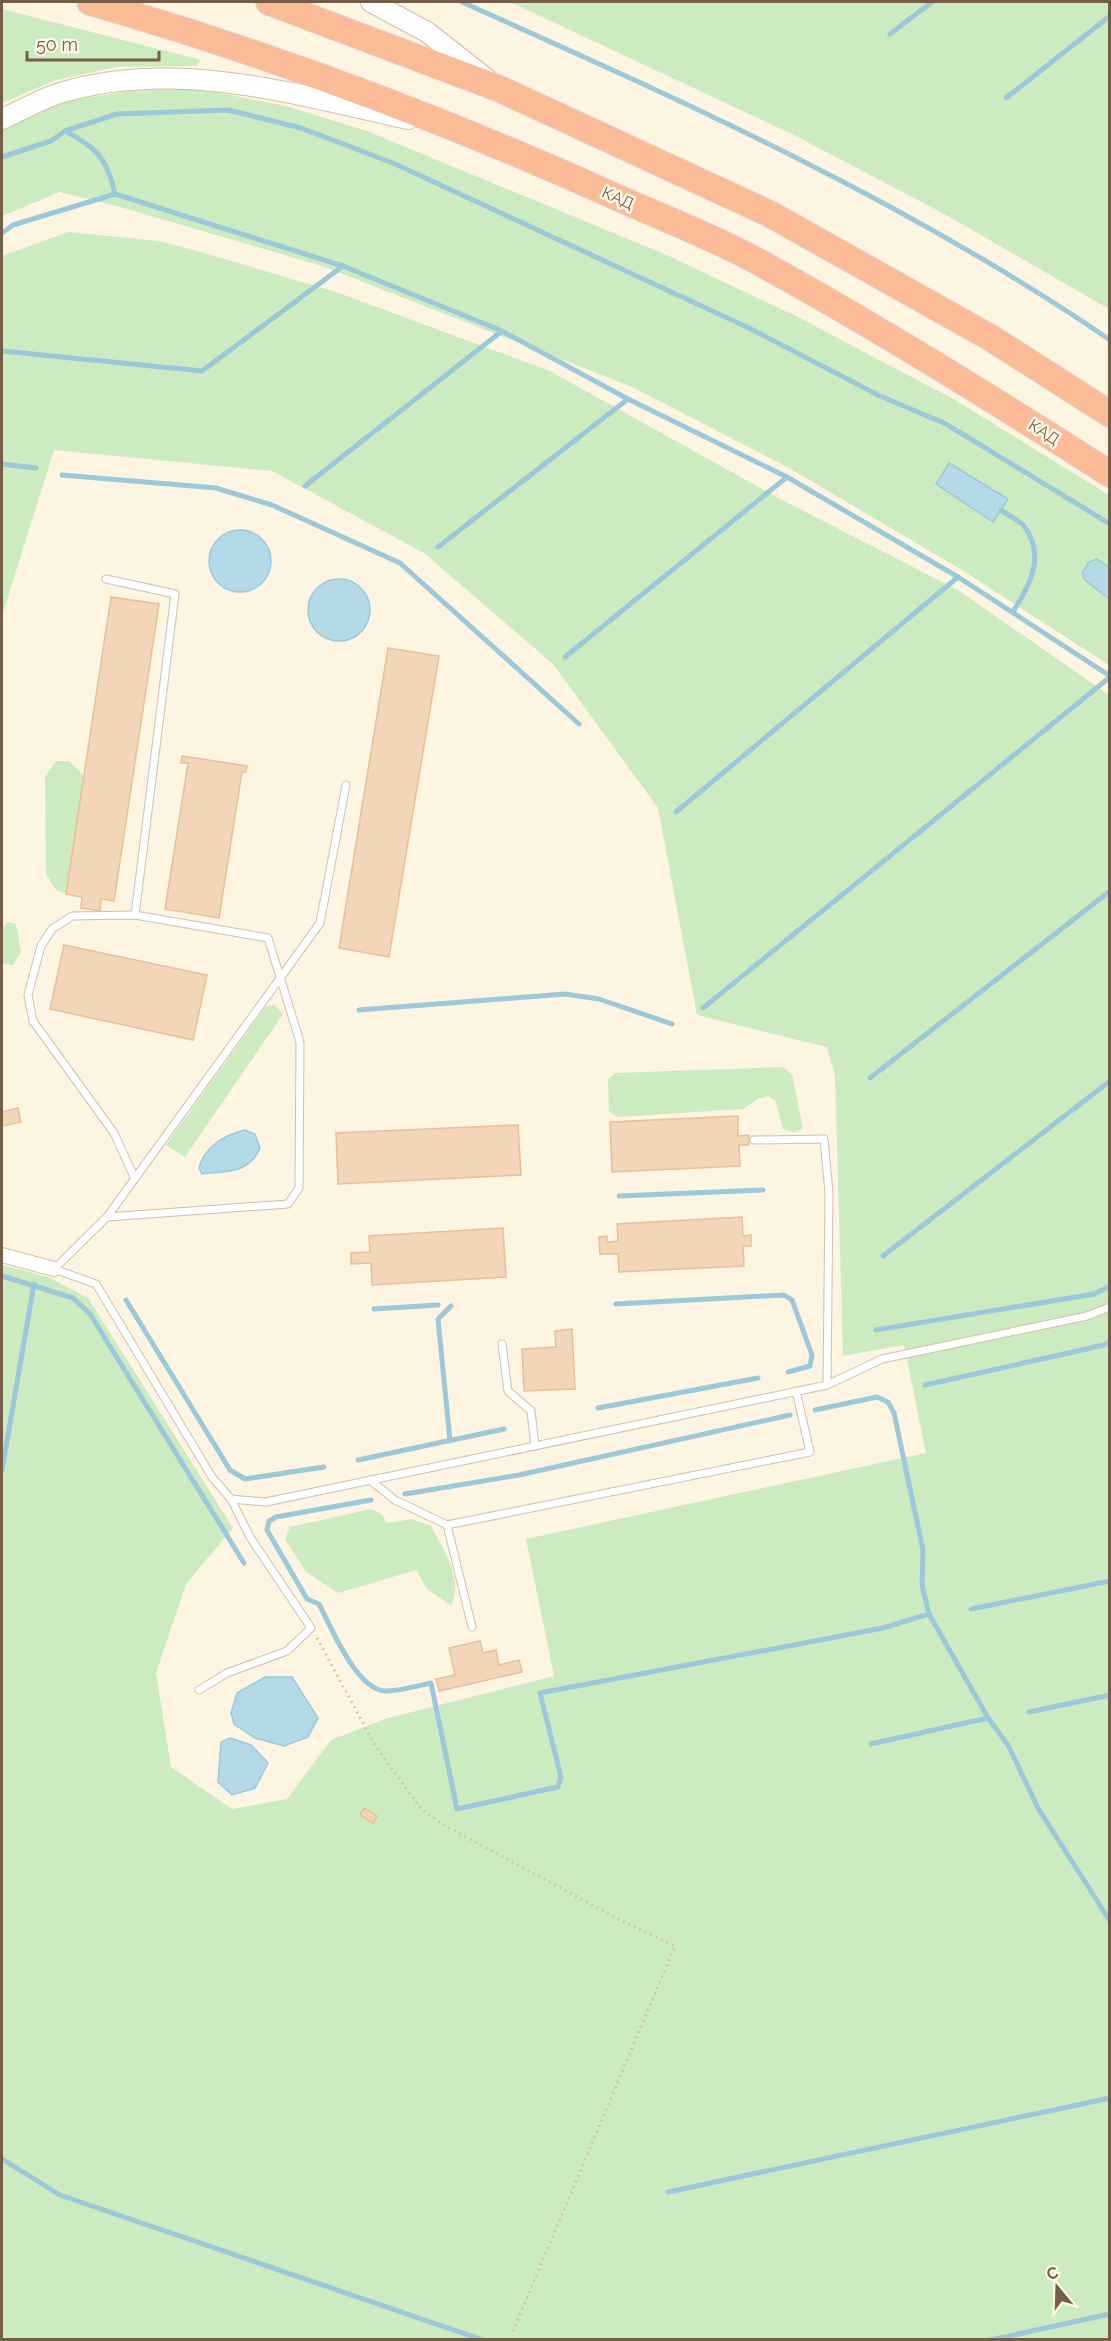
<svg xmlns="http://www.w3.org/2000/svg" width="1111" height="2341" viewBox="0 0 1111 2341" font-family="Raleway,sans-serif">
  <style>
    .green { fill: #ccebc0 }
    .water { fill: #b5dae7; stroke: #9bc9d9; stroke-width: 1.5 }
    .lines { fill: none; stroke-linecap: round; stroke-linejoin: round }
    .stream { stroke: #9bc9d9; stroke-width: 5 }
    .building { fill: #f3d6b8; stroke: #e7bf98; stroke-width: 1.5 }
    .lane-casing { stroke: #d0c0ab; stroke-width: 9 }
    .street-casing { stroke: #d0c0ab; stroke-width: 16 }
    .secondary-casing { stroke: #d2bea5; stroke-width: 22 }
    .highway-casing { stroke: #e1dbd7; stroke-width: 28 }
    .path { stroke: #d8ba9b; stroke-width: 3; stroke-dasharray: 1.5 4.5; stroke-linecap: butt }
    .lane { stroke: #fff; stroke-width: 7 }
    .street { stroke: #fff; stroke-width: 14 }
    .secondary { stroke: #fff; stroke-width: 20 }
    .highway { stroke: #fabb96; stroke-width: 26 }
    .labels { text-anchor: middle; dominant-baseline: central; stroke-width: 5; stroke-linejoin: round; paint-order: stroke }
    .street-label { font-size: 16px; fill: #755d47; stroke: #fff9e8 }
  </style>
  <rect width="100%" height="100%" fill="#fdf5e1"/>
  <g class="green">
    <path d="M510,2H1109V309L948,216L794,135Z"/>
    <path d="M2,9L201,60L197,66L117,67L56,80L2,103Z"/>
    <path d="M195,88L286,106L367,131L669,256L798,317L955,400L1109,495V567L1097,559L1085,580L1109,599V665L962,570L789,468L632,387L322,266L117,206L60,192L2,216V130L60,102L131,91Z"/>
    <path d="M68,232L159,241L204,253L336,292L550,371L780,499L958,590L1109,695L1110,2339H2V1265L48,1277L88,1298L233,1528L186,1584L156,1673L171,1767L232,1809L287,1799L331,1740L388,1718L554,1676L526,1539L926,1453L904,1345L843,1356L835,1076L827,1047L697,1015L658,808L553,664L424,553L272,471L54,450L2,616V256Z"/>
    <path d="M56,761H69L84,776L66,894L56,890L46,874L45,777Z"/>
    <path d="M8,922L16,924L21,952L13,965L3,964L2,929Z"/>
    <path d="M275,1005L283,1014L185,1157L166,1145L266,1006Z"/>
    <path d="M782,1067L792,1074L803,1129L794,1132L783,1129L775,1100L768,1096L758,1099L743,1109L618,1117L609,1112L608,1080L615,1073Z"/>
    <path d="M371,1509L382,1514L387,1523L412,1519L431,1526C443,1548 464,1580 451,1605L428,1590L416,1570L338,1593L306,1572L285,1539L290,1527Z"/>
  </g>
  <g class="water">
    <path d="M949,463L1008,499L993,522L936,484Z"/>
    <circle cx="240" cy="561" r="31"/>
    <path d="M1097,559L1109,567V599L1085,580L1082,573L1089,562Z"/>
    <circle cx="339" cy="610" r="31"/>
    <path d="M245,1130L255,1134L260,1148C249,1174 227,1171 202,1174L199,1168C204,1147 224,1135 245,1130Z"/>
    <path d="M265,1677H292L318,1718L308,1737L284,1746L255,1738L234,1724L231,1713L237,1693Z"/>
    <path d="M230,1738L251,1745L268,1763L255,1788L232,1795L218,1782L221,1742Z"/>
  </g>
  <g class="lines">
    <g class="stream">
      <path d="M462,2C683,101 909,202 1110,340"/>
      <path d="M890,34L932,2"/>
      <path d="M1006,98L1110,16"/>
      <path d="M65,131C97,148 107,158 115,194"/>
      <path d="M2,157L51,141L65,131L117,114L228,110L301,128L393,163L749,328L878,395L946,424L1110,524"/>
      <path d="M2,233L13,225L115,194L343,266L502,331L628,399L787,477L958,577L1110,676"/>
      <path d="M2,351L202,371L343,266"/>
      <path d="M2,464L36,468"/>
      <path d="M62,475L216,488L272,505L400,563L579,724"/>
      <path d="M305,486L502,331"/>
      <path d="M1001,510C1007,515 1019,520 1024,526C1047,557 1029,585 1013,612"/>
      <path d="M438,547L628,399"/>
      <path d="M565,657L787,477"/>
      <path d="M676,812L958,577"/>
      <path d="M703,1008L1110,677"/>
      <path d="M359,1010L565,994L599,999L672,1024"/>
      <path d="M870,1078L1110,891"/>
      <path d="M619,1196L763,1190"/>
      <path d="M883,1256L1110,1081"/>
      <path d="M2,1276L73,1298L90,1314L244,1563"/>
      <path d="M126,1300L230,1470L245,1479L324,1467"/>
      <path d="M616,1304L784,1295L792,1300L812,1355L810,1366L788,1372"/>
      <path d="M374,1309L438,1305"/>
      <path d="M876,1330L1094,1294L1110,1286"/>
      <path d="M925,1385L1104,1345L1110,1341"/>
      <path d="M598,1408L758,1378"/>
      <path d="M815,1410L877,1397L888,1402L894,1413L923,1550L922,1585L929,1614L988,1718L1008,1745L1038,1808L1110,1921"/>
      <path d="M450,1441L438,1319L451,1306"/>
      <path d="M358,1460L504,1429"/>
      <path d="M2,1470L34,1284"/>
      <path d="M405,1494L519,1475L790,1415"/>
      <path d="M371,1500L276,1517L269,1521L267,1530L307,1599L319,1604C331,1627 356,1689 385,1691C399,1691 417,1686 431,1683L457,1809L558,1787L561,1777L540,1693L883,1628L929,1614"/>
      <path d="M971,1609L1110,1581"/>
      <path d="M1029,1712L1110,1695"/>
      <path d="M871,1744L988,1718"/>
      <path d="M2,2159L60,2195L483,2340"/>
      <path d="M668,2192L1110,2098"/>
      <path d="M990,2340L1110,2314"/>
    </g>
  </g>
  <g class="building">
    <path d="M111,597L159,604L114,901L101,899L100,911L81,908L82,897L66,894Z"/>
    <path d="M388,648L439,656L389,957L339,948Z"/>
    <path d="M182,756L247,766L246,772H242L219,918L165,909L188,763H181Z"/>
    <path d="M64,945L207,975L193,1040L50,1009Z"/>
    <path d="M18,1108L21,1122L2,1126V1112Z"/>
    <path d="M738,1116V1136L749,1135V1145H739L740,1166L612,1172L610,1122Z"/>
    <path d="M518,1125L521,1175L338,1184L336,1133Z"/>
    <path d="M742,1217L743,1236L751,1235V1246H743L744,1266L619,1272L618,1254H600L599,1237L607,1236V1242L618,1241L617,1224Z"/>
    <path d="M503,1228L506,1277L372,1285L371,1263L351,1264V1253L370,1252L369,1236Z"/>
    <path d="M572,1329L575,1389L524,1391L522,1349L556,1347L555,1331Z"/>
    <path d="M480,1641L483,1653L496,1650L499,1665L519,1660L522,1672L439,1691L436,1679L455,1675L449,1648Z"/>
    <path d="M364,1808L377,1816L373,1823L360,1815Z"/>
  </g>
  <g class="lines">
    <defs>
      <g id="lane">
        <path d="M106,579L175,594L135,915"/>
        <path d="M754,1140L824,1139L829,1193L827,1385"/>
        <path d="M135,1179L114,1133L33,1021L28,995L41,946L52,929L72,916L135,915L268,938L300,1042L299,1188L288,1204L107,1217L54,1269L96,1284L212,1477L231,1499L266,1502L827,1385L882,1359L1087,1316L1110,1307"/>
        <path d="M107,1217L320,923L346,785"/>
        <path d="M502,1344L508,1391L531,1411L535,1446"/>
        <path d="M370,1480L395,1500L447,1525L472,1627"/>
        <path d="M447,1525L810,1452L796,1391"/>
        <path d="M199,1690L227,1673L287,1651L311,1628L250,1537L231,1499"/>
      </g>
      <path id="street" d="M2,1255L54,1269"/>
      <g id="secondary">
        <path d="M371,2L427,32L488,80"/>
        <path d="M2,119C21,111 40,99 60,93C176,58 294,94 408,119"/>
      </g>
      <g id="highway">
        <path d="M90,2C267,53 438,117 605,192C655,215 707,234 755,260C876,326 993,399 1110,474"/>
        <path d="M269,2L500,89L770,214L991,338L1110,414"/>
      </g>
    </defs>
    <use href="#lane" class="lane-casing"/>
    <use href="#street" class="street-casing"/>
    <use href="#secondary" class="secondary-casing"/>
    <use href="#highway" class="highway-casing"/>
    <path class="path" d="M317,1638L375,1745L421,1809L449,1828L622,1921L675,1946L513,2331"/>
    <use href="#lane" class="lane"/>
    <use href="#street" class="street"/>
    <use href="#secondary" class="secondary"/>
    <use href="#highway" class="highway"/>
  </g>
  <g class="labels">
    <g class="street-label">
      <text transform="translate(618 198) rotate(24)">КАД</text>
      <text transform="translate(1044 432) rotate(33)">КАД</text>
    </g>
  </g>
  <rect width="1111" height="2341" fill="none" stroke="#755d47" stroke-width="6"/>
  <g transform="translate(1057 2287) rotate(341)" stroke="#fff9e8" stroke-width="4.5" paint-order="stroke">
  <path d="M0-4.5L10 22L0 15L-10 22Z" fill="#755d47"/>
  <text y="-9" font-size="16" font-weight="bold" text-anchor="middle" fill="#755d47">С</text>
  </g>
  <path d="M27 51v9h132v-9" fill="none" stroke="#755d47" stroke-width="3"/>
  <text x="36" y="51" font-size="18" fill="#755d47" stroke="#fff9e8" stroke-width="4.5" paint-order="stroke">50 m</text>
</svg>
